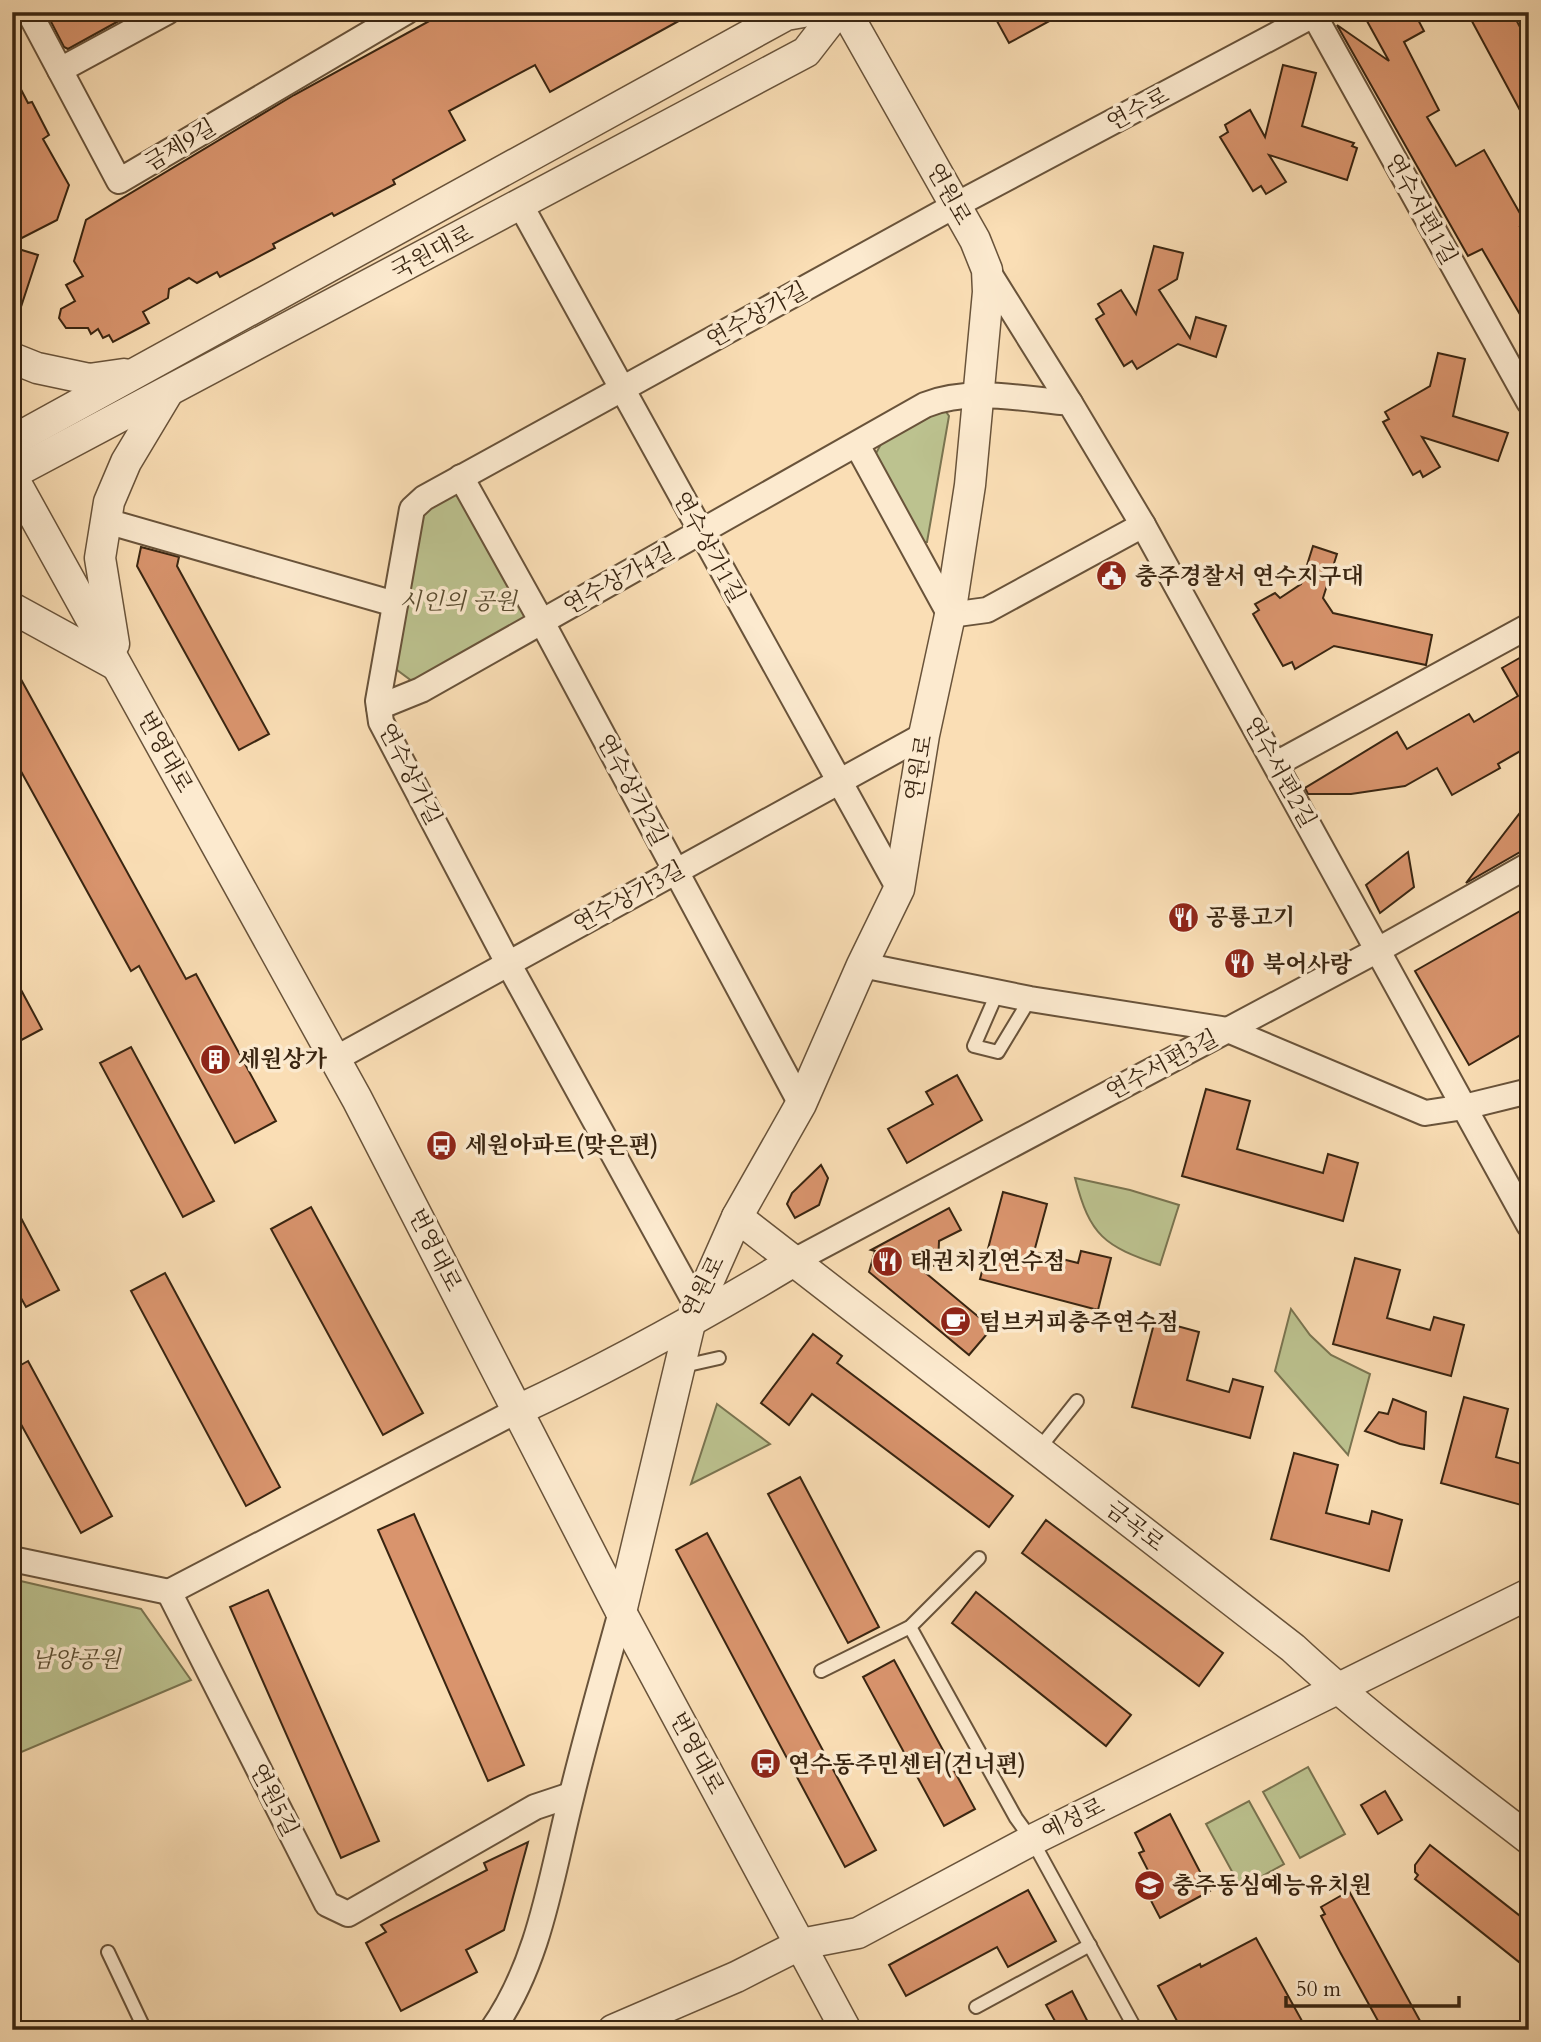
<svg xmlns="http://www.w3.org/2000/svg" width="1541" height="2042" viewBox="0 0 1541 2042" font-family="Cardo,'Noto Serif KR',serif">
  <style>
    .green { fill: #bcc28f; stroke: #7a7450; stroke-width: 2 }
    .building { fill: #d9946d; stroke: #392511; stroke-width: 2 }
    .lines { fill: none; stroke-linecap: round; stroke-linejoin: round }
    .service-casing { stroke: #69533a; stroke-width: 16 }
    .minor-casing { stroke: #69533a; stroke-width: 28 }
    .tertiary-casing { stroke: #69533a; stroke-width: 33 }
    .service { stroke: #fceacf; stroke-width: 12 }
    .minor { stroke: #fceacf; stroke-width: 24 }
    .tertiary { stroke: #fceacf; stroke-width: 30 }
    .labels { text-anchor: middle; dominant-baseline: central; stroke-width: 7; stroke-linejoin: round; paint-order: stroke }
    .street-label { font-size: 23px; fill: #392511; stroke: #fceacf }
    .poi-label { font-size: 23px; font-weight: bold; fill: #392511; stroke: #fceacf; text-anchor: start }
    .park-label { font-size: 23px; font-style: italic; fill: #5a4c30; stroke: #fceacf }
  </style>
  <rect width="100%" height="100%" fill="#fadeb5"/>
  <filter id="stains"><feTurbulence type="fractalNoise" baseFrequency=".00286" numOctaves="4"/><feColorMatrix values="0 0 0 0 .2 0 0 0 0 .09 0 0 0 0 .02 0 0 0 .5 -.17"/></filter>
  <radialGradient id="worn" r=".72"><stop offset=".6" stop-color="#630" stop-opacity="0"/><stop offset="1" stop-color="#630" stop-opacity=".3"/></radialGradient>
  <g class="green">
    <path d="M944,409L949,416L927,542H919L874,457L881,444Z"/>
    <path d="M458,489L531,622L416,684L393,667L419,512Z"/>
    <path d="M1075,1178L1130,1190L1179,1205L1160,1265C1104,1246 1090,1236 1075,1178Z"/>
    <path d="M1291,1309L1310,1335L1331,1355L1370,1374L1348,1455L1275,1371Z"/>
    <path d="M717,1404L770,1444L691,1484Z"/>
    <path d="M12,1579L141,1609L191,1680L12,1756Z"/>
    <path d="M1308,1767L1345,1834L1300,1858L1263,1792Z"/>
    <path d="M1249,1801L1284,1864L1241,1888L1206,1824Z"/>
  </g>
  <g class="building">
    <path d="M46,12H135L68,49L64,47Z"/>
    <path d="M430,12H695L550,92L535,65L449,111L465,140L393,180L395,184L334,216L332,213L273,244L275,248L220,277L217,272L197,283L189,278L169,289L168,298L143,312L149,323L113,342L109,335L103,338L98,329L91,334L88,328H66L59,318L61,309L75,301L66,285L83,276L74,261L86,220L294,95L433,19Z"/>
    <path d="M992,12H1066L1009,43Z"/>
    <path d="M1362,12H1414L1424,31L1404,42L1439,110L1427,117L1456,166L1484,150L1526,224L1520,227L1529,241V330L1482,249L1468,256L1337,25L1389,61Z"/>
    <path d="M1467,12H1512L1529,44V127Z"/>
    <path d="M1283,65L1316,73L1302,126L1354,143L1352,146L1357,148L1347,180L1269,155L1286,182L1266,194L1261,186L1253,191L1220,137L1228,132L1225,125L1250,110L1265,137Z"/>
    <path d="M12,72L28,103L32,102L49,135L43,139L69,185L57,220L12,243Z"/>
    <path d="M1154,246L1183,253L1177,279L1159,290L1190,338L1196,317L1226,326L1216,357L1178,344L1137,369L1132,361L1124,366L1096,319L1104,314L1098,304L1121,290L1136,314Z"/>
    <path d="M12,247L38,255L16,322L12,321Z"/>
    <path d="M1438,353L1465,359L1453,416L1508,433L1498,461L1422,437L1440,467L1423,477L1420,471L1413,475L1383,422L1389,419L1385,412L1430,386Z"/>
    <path d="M1313,546L1337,554L1323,598L1333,613L1432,635L1426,665L1334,646L1295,669L1292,662L1283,666L1253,614L1259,610L1255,604L1275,593L1280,598L1301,584Z"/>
    <path d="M141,547L179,557L177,566L269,734L239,750L137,566Z"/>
    <path d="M1523,656L1529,666V746L1498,764L1500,768L1452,795L1437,768L1405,786L1351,794H1308L1305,788L1397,732L1407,749L1469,714L1474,722L1518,696L1502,668Z"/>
    <path d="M12,663L186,979L196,974L276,1121L235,1143L139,966L131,971L12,755Z"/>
    <path d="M1529,801V847L1466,883Z"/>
    <path d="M1408,852L1414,887L1380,913L1366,885Z"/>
    <path d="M1529,906V1030L1469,1065L1415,971Z"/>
    <path d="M12,973L42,1029L12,1045Z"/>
    <path d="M131,1047L214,1201L183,1217L100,1063Z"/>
    <path d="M957,1075L982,1120L907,1163L888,1129L933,1104L926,1092Z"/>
    <path d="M1206,1089L1250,1101L1237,1149L1323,1173L1328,1154L1358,1163L1343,1221L1182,1176Z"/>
    <path d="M821,1165L828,1178L819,1205L795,1218L787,1204L792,1193Z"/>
    <path d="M1003,1192L1047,1204L1034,1252L1078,1263L1081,1251L1111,1258L1098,1310L980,1279Z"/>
    <path d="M12,1201L59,1290L26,1307L12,1282Z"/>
    <path d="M311,1207L423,1413L383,1435L271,1229Z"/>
    <path d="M949,1208L961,1230L939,1241L938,1267L910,1260L992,1328L969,1355L869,1272L875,1251L871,1250Z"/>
    <path d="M1355,1258L1400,1270L1387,1318L1430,1330L1434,1317L1464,1325L1451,1376L1333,1344Z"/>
    <path d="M165,1273L280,1487L246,1506L131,1291Z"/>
    <path d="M1155,1320L1199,1332L1187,1380L1229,1392L1233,1379L1263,1387L1250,1438L1132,1407Z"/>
    <path d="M813,1334L842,1356L837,1363L1013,1496L989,1527L812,1394L789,1425L761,1403Z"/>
    <path d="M28,1361L112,1516L81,1533L12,1408V1370Z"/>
    <path d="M1464,1397L1508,1409L1496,1457L1529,1466V1507L1441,1483Z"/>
    <path d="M1393,1399L1426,1412L1424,1449L1400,1444L1365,1431L1379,1412L1388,1414Z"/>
    <path d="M1294,1453L1338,1465L1326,1513L1369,1524L1372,1511L1402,1520L1389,1571L1271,1539Z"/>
    <path d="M800,1477L879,1627L848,1643L768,1494Z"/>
    <path d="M414,1514L524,1765L488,1781L378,1530Z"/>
    <path d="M1046,1520L1223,1653L1199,1686L1022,1553Z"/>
    <path d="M707,1533L876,1850L845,1867L676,1550Z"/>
    <path d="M268,1590L379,1841L341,1858L230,1607Z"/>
    <path d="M976,1592L1131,1715L1106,1746L952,1623Z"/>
    <path d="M894,1660L975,1809L944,1826L863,1677Z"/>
    <path d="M1385,1791L1402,1820L1378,1834L1361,1805Z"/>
    <path d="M1170,1814L1210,1891L1160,1918L1147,1893L1157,1888L1139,1853L1144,1851L1135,1833Z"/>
    <path d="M528,1842L504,1930L466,1950L477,1972L401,2011L366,1943L386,1932L381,1925L487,1870L484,1863Z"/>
    <path d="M1430,1845L1529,1923V1970L1415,1879L1418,1875L1415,1872V1865Z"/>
    <path d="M1028,1890L1056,1941L1008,1967L997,1947L906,1996L889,1965Z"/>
    <path d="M1349,1891L1425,2030H1383L1340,1952L1321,1916L1325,1914L1321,1907Z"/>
    <path d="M1256,1938L1307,2030H1182L1158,1986L1200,1964L1201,1967Z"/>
    <path d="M1072,1991L1092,2030H1060L1046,2005Z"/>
  </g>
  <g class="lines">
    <defs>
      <g id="service">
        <path d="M998,991L974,1046L998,1052L1030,999"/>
        <path d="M679,1367L719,1358"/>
        <path d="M1038,1450L1077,1401"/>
        <path d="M910,1627L1016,1818L1032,1840L1136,2030"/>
        <path d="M821,1671L910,1627L979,1558"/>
        <path d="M108,1952L145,2030"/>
        <path d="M976,2007L1090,1945"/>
      </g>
      <g id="minor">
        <path d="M29,12L119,181L406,12"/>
        <path d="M1314,15L1529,402"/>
        <path d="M60,70L167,12"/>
        <path d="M520,204L899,889"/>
        <path d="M987,270L1070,403"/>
        <path d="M857,445L950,615L987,610L1143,525"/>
        <path d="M461,477L542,622L801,1104"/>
        <path d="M106,521L395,604"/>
        <path d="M379,707L421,690L925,405C970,387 1023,399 1070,403L1143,525L1529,1225"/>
        <path d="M1276,764L1529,626"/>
        <path d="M862,965L1030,999L1228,1030L1425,1113L1464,1107L1529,1091"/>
        <path d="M335,1059L924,735"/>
        <path d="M794,1261L1378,950L1529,865"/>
        <path d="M697,1306L508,963L381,722L378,701L412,509L424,498L956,205L1319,12"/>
        <path d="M12,1559L169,1592"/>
        <path d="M169,1592L327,1904L348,1914L535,1807L571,1795"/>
        <path d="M169,1592L518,1410"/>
        <path d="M492,2030C540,1962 551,1877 571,1798C586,1736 604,1674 621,1612"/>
      </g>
      <g id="tertiary">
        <path d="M12,358L37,368L89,379L124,374"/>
        <path d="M12,441L786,15L803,12"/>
        <path d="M12,474L806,52L837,12"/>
        <path d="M12,476L357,1099L621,1612L846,2030"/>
        <path d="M12,608L116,665"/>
        <path d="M114,644L100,558L109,502L126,462L168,392"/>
        <path d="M737,1217L1293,1648C1367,1717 1449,1777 1529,1839"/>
        <path d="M518,1410C613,1366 704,1315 794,1261"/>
        <path d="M621,1612L690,1323L737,1217L801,1104L862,965L899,889L924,735L950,615L970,485L988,292L987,270L975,240L846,12"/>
        <path d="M613,2030L736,1977L801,1944L858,1933L1032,1840L1529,1594"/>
      </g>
    </defs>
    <use href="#service" class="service-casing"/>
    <use href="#minor" class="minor-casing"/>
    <use href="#tertiary" class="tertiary-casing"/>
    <use href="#service" class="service"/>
    <use href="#minor" class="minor"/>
    <use href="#tertiary" class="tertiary"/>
  </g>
  <defs>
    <symbol id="civic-disc" viewBox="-11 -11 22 22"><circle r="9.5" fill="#8f2418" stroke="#fceacf"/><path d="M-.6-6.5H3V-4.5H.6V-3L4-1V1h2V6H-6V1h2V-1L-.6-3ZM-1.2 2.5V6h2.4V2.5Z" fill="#fff"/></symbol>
    <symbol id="restaurant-disc" viewBox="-11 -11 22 22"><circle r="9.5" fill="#8f2418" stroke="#fceacf"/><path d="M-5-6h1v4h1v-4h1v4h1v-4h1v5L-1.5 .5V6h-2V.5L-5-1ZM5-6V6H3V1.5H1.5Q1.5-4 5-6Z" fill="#fff"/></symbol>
    <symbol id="building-disc" viewBox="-11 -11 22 22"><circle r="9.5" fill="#8f2418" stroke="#fceacf"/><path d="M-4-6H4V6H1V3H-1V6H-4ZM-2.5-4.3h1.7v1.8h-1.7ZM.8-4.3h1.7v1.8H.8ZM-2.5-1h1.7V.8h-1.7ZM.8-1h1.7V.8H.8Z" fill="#fff"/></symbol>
    <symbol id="bus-disc" viewBox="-11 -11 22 22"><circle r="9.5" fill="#8f2418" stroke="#fceacf"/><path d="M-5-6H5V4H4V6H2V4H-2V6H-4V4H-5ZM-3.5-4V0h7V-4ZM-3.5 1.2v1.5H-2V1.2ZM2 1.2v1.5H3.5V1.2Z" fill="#fff"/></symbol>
    <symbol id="cafe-disc" viewBox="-11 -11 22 22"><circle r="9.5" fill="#8f2418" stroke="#fceacf"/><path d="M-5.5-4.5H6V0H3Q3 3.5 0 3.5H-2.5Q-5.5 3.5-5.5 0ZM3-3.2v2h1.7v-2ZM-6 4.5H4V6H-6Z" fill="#fff"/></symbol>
    <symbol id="school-disc" viewBox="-11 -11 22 22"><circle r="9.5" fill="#8f2418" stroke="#fceacf"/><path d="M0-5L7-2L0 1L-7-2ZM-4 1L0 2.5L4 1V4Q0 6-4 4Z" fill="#fff"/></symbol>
  </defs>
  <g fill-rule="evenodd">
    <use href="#civic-disc" x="1094" y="558" width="35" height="35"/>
    <use href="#restaurant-disc" x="1166" y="900" width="35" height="35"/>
    <use href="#restaurant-disc" x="1222" y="946" width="35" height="35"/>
    <use href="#building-disc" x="198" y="1042" width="35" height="35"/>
    <use href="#bus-disc" x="424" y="1128" width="35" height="35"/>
    <use href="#restaurant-disc" x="870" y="1244" width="35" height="35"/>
    <use href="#cafe-disc" x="938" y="1304" width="35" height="35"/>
    <use href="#bus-disc" x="748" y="1746" width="35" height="35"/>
    <use href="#school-disc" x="1132" y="1868" width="35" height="35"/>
  </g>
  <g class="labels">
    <g class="street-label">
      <text transform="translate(1138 109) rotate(-28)">연수로</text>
      <text transform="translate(180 145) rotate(-31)">금제9길</text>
      <text transform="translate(949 194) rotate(61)">연원로</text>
      <text transform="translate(1421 209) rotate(61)">연수서편1길</text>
      <text transform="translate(432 252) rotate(-28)">국원대로</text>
      <text transform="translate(757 315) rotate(-29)">연수상가길</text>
      <text transform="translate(709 547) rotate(61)">연수상가1길</text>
      <text transform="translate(619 579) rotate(-29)">연수상가4길</text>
      <text transform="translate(165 752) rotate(61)">번영대로</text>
      <text transform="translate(919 768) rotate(-80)">연원로</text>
      <text transform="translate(1280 772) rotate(61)">연수서편2길</text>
      <text transform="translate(410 774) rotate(63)">연수상가길</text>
      <text transform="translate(632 790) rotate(62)">연수상가2길</text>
      <text transform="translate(629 897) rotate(-29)">연수상가3길</text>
      <text transform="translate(1162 1065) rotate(-28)">연수서편3길</text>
      <text transform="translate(435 1250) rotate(63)">번영대로</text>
      <text transform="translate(703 1287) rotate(-63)">연원로</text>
      <text transform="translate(1135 1526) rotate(38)">금곡로</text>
      <text transform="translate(697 1753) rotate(62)">번영대로</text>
      <text transform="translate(274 1800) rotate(63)">연원5길</text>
      <text transform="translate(1073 1819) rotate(-26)">예성로</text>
    </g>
    <g class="poi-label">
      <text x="1135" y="576">충주경찰서 연수지구대</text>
      <text x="1206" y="917">공룡고기</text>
      <text x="1263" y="964">북어사랑</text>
      <text x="238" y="1059">세원상가</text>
      <text x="465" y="1145">세원아파트(맞은편)</text>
      <text x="910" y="1261">태권치킨연수점</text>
      <text x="979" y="1322">텀브커피충주연수점</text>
      <text x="788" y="1764">연수동주민센터(건너편)</text>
      <text x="1172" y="1885">충주동심예능유치원</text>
    </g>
    <g class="park-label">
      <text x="458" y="601">시인의 공원</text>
      <text x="76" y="1659">남양공원</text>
    </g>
  </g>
  <rect width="1541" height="2042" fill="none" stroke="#fadeb5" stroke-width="42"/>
  <rect x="14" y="14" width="1513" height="2014" fill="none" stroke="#392511" stroke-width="3.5"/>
  <rect x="21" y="21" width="1499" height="2000" fill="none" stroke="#392511" stroke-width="2"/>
  <path d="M1286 1996v10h173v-10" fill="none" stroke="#392511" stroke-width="3.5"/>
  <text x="1296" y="1996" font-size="21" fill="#392511" stroke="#fceacf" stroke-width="5" paint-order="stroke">50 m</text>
  <rect width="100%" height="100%" filter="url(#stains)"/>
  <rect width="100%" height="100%" fill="url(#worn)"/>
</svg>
